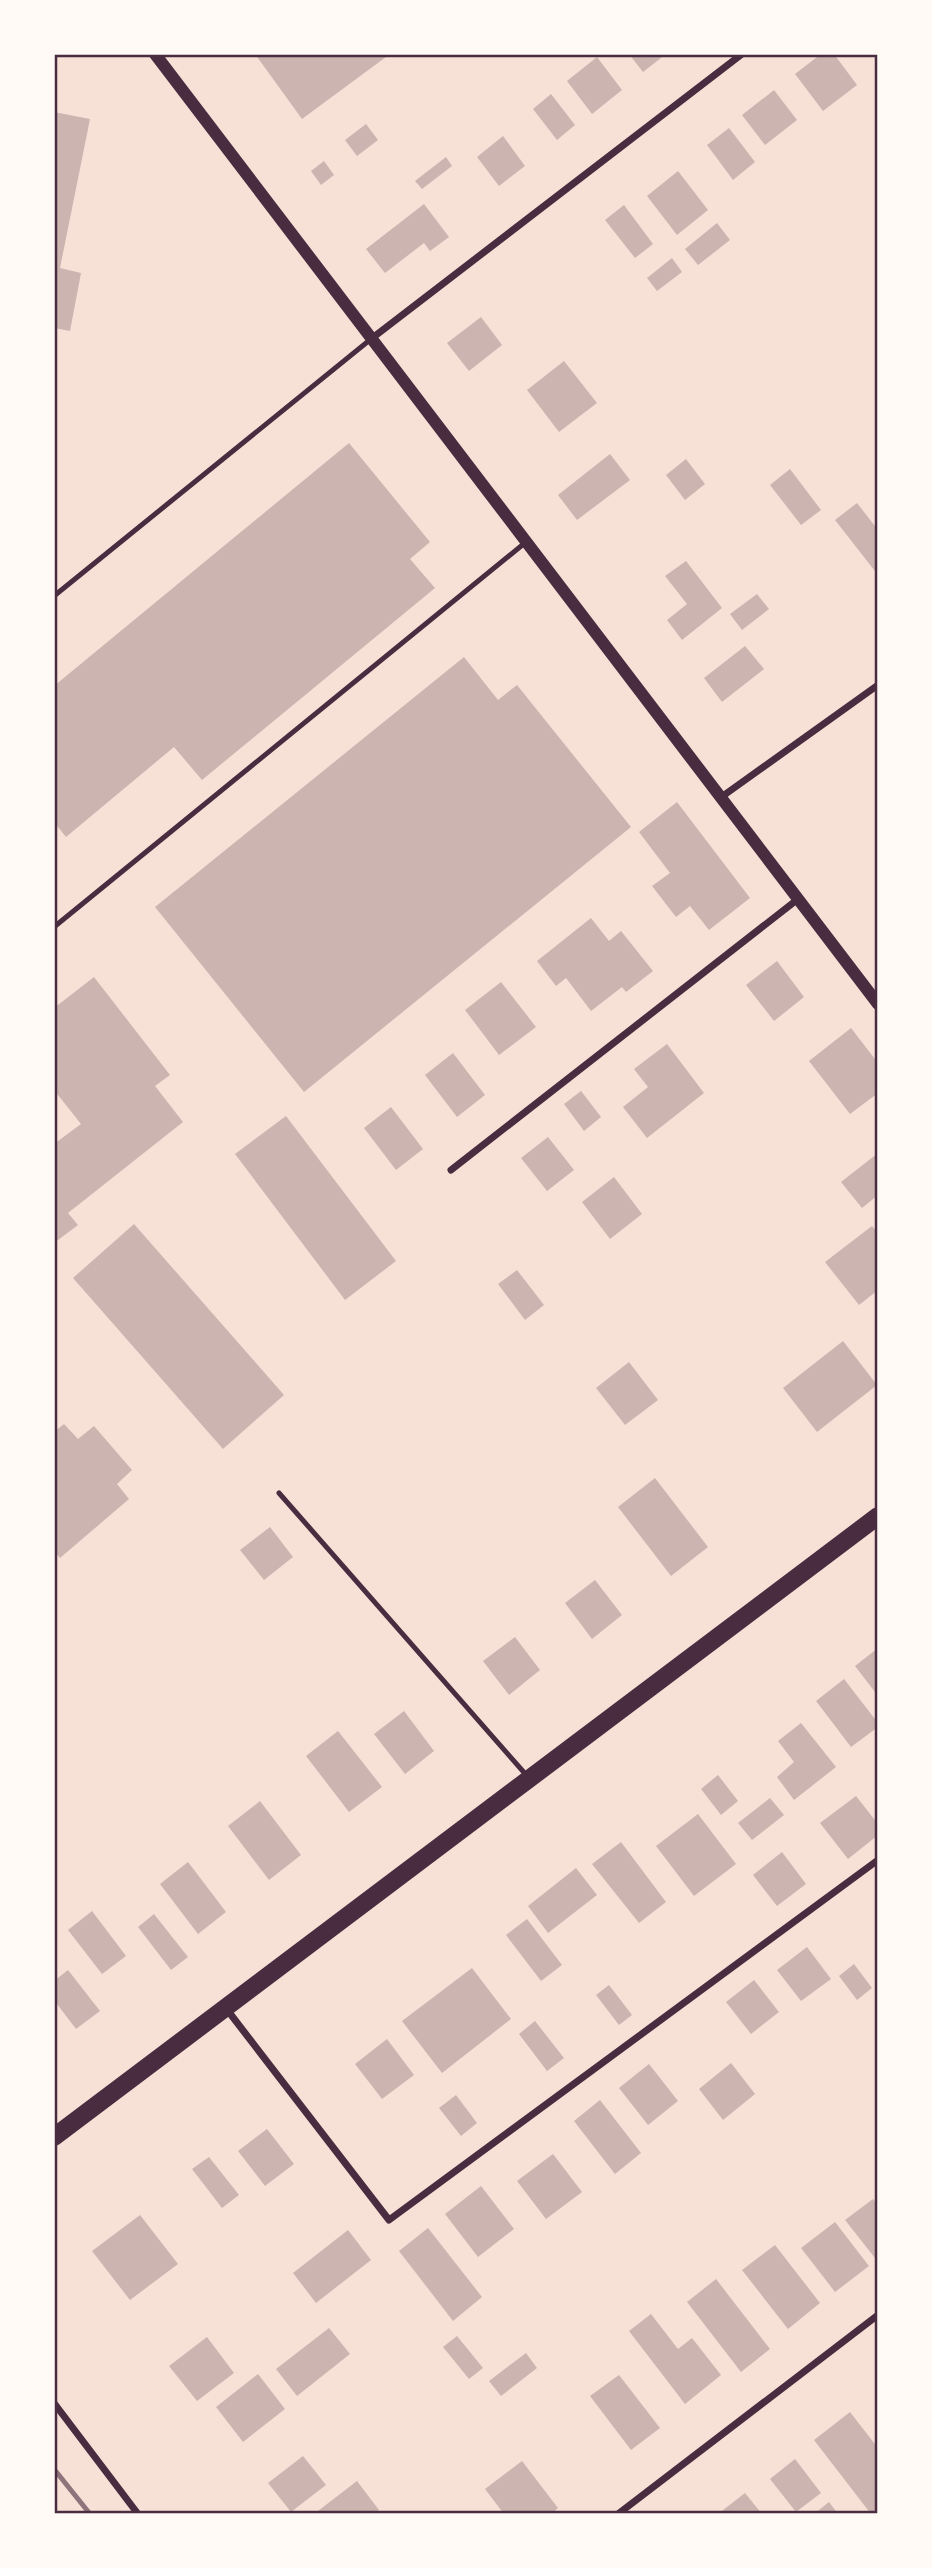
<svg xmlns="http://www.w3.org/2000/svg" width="932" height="2568" viewBox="0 0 932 2568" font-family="'Work Sans',sans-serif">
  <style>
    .building { fill: #ccb4b1 }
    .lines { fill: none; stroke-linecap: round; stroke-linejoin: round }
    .service { stroke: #4a2c40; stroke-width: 5 }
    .minor { stroke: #4a2c40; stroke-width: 7 }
    .tertiary { stroke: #4a2c40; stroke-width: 12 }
    .primary { stroke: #4a2c40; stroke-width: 18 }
    .rail { stroke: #8f747c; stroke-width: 5 }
    .neatline { fill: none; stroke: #4a2c40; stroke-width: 2.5 }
  </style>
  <rect width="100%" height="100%" fill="#f7e1d7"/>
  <g class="building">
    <path d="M255,54H390L302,119Z"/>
    <path d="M629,54H666L643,72Z"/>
    <path d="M821,54H834L857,85L823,111L795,74Z"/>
    <path d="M597,57L622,90L592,114L567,81Z"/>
    <path d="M774,90L797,120L765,145L742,115Z"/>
    <path d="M551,94L575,125L557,140L533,109Z"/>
    <path d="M54,112L90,119L60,268L81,273L70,331L54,328Z"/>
    <path d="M366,124L378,140L357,156L345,140Z"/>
    <path d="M729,128L755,162L733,180L707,145Z"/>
    <path d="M503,136L525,166L499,186L477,157Z"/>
    <path d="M446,157L452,166L422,189L415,181Z"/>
    <path d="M324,161L334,175L321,185L311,171Z"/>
    <path d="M678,171L708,210L677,235L647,196Z"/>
    <path d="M424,204L449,237L430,251L424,243L385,273L366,249Z"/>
    <path d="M624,205L653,244L635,258L605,220Z"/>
    <path d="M717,223L730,240L698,265L685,249Z"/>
    <path d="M672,258L682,272L657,291L647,278Z"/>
    <path d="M481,317L502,345L469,371L447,343Z"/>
    <path d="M564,361L597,403L559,432L527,390Z"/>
    <path d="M349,443L430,542L410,559L435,588L202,780L174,747L66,837L54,822V686Z"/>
    <path d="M610,454L630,480L577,520L558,495Z"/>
    <path d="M686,459L705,484L685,500L666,475Z"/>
    <path d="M790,469L821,510L801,525L770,485Z"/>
    <path d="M857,503L878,530V575L835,520Z"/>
    <path d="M686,561L722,608L682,640L667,620L687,604L665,576Z"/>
    <path d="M757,594L769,609L742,630L730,614Z"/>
    <path d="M745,646L764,669L722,702L704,678Z"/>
    <path d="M464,657L498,700L517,685L631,827L304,1092L155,907Z"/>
    <path d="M677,802L750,898L709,930L690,906L676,917L652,886L670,873L639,832Z"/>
    <path d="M591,918L609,941L621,931L653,971L626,992L622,987L591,1011L566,978L556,986L537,961Z"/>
    <path d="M777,961L804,997L774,1021L746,985Z"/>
    <path d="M94,977L170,1075L155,1086L183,1122L68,1213L78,1225L54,1243V1144L81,1124L54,1090V1008Z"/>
    <path d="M501,982L536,1027L499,1055L465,1010Z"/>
    <path d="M851,1028L878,1063V1093L850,1114L809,1061Z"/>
    <path d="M667,1044L704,1093L647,1138L623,1107L648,1087L634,1069Z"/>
    <path d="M453,1053L485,1095L457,1117L425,1075Z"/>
    <path d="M581,1091L601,1117L584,1131L564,1104Z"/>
    <path d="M391,1107L423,1149L396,1170L364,1128Z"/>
    <path d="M286,1116L396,1261L345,1300L235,1154Z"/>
    <path d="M548,1137L574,1170L547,1191L521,1158Z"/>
    <path d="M878,1153V1195L862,1208L841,1182Z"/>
    <path d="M614,1177L642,1214L610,1239L582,1202Z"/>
    <path d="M134,1224L284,1395L223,1449L73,1278Z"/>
    <path d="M872,1226L878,1233V1290L859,1305L825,1262Z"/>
    <path d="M517,1270L544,1305L525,1320L498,1284Z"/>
    <path d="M843,1341L877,1385L817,1432L783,1388Z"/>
    <path d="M629,1362L658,1400L625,1425L596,1388Z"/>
    <path d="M64,1424L78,1439L94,1426L132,1470L117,1484L129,1499L60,1558L54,1551V1432Z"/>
    <path d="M655,1478L708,1547L671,1576L618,1507Z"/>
    <path d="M270,1527L293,1557L264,1580L240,1550Z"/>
    <path d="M595,1580L622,1615L592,1639L565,1603Z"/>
    <path d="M515,1637L540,1670L509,1695L483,1661Z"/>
    <path d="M878,1648V1696L855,1666Z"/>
    <path d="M844,1679L878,1723V1727L851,1747L816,1701Z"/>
    <path d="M404,1711L434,1751L405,1774L374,1734Z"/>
    <path d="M801,1723L836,1767L794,1800L777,1777L794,1762L778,1741Z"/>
    <path d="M338,1731L382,1787L349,1812L306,1756Z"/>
    <path d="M718,1775L738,1801L721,1815L701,1789Z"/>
    <path d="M856,1796L878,1824V1835L848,1859L820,1823Z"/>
    <path d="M770,1798L784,1815L752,1840L738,1823Z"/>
    <path d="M260,1801L301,1855L269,1880L228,1826Z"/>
    <path d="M698,1814L736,1864L694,1896L656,1846Z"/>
    <path d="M621,1842L666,1902L639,1923L592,1864Z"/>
    <path d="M782,1852L806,1884L777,1906L753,1875Z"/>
    <path d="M188,1862L226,1912L198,1934L160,1884Z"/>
    <path d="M576,1868L597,1895L548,1933L528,1906Z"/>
    <path d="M92,1911L126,1956L102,1974L68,1930Z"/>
    <path d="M154,1914L188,1957L171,1970L138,1927Z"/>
    <path d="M527,1919L562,1965L541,1981L506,1935Z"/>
    <path d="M807,1947L831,1979L801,2001L777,1970Z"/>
    <path d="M854,1964L872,1988L857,2000L839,1976Z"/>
    <path d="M472,1968L511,2019L442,2073L402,2021Z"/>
    <path d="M68,1970L100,2011L76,2029L54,2000V1981Z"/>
    <path d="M754,1980L779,2012L751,2034L726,2002Z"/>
    <path d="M609,1985L632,2015L619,2025L596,1995Z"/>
    <path d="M535,2021L564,2058L547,2071L519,2034Z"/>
    <path d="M387,2039L414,2075L382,2099L355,2064Z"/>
    <path d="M731,2063L755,2094L723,2120L699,2089Z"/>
    <path d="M649,2064L678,2101L648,2125L619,2088Z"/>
    <path d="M456,2095L477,2123L461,2136L439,2108Z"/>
    <path d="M600,2100L641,2153L615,2174L574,2121Z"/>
    <path d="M267,2129L294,2164L265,2186L238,2151Z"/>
    <path d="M553,2154L582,2192L546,2219L517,2181Z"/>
    <path d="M209,2157L239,2195L222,2208L192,2169Z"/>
    <path d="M481,2186L514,2229L478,2257L445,2214Z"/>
    <path d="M873,2199L878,2205V2256L875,2258L845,2220Z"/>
    <path d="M140,2215L178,2264L130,2300L92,2251Z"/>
    <path d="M835,2222L869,2266L835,2292L801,2248Z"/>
    <path d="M428,2228L482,2297L453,2321L399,2251Z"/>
    <path d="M348,2230L371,2260L316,2303L293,2273Z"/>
    <path d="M775,2245L820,2303L788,2329L742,2270Z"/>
    <path d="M716,2279L770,2349L741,2372L687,2302Z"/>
    <path d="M651,2314L678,2349L692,2338L721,2375L685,2404L629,2331Z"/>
    <path d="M329,2328L350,2354L297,2396L276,2369Z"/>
    <path d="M457,2336L483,2368L469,2379L443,2347Z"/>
    <path d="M207,2337L234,2373L197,2401L169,2366Z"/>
    <path d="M526,2353L537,2368L501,2396L489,2381Z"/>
    <path d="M258,2374L285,2409L243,2442L216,2407Z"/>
    <path d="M619,2375L660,2428L631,2450L590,2396Z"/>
    <path d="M850,2412L878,2448V2514H871L814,2440Z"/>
    <path d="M303,2456L326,2485L291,2512L268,2483Z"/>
    <path d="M795,2459L821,2493L796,2512L770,2479Z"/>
    <path d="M522,2461L558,2508L551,2514H504L485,2489Z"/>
    <path d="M357,2481L379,2510L374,2514H314Z"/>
    <path d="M745,2493L762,2514H718Z"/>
    <path d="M829,2502L838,2514H814Z"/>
  </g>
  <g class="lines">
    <g class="service">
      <path d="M54,596L371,339"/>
      <path d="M54,927L526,542"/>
      <path d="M279,1493L528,1777"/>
    </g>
    <g class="minor">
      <path d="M371,339L742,54"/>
      <path d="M720,798L878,685"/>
      <path d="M451,1170L798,899"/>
      <path d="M225,2007L389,2220L878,1860"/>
      <path d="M54,2403L138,2514"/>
      <path d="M618,2514L878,2315"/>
    </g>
    <path class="tertiary" d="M155,54L878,1004"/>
    <path class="primary" d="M54,2137L878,1516"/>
    <path class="rail" d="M54,2469L90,2514"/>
  </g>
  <rect width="932" height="2568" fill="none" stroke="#fffaf5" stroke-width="112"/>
  <rect x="56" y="56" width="820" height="2456" class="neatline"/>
</svg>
